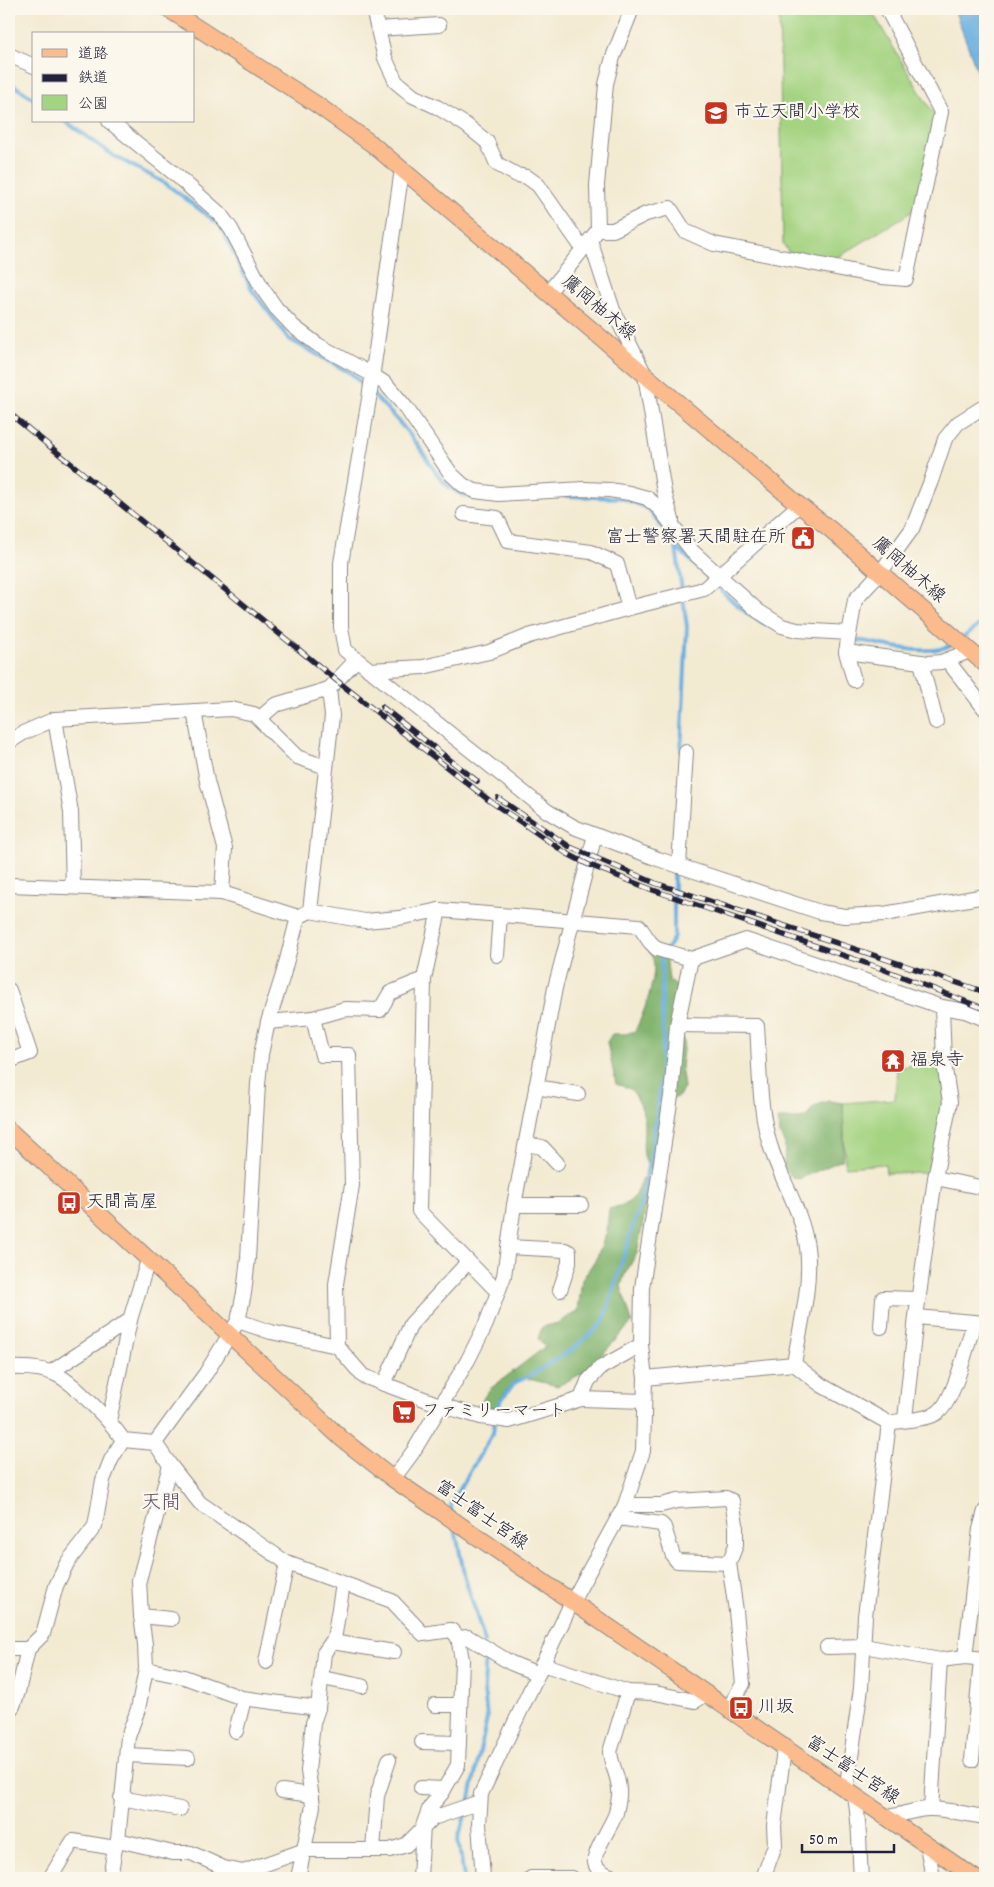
<svg xmlns="http://www.w3.org/2000/svg" width="994" height="1887" viewBox="0 0 994 1887" font-family="Dekko,'Klee One',sans-serif">
  <style>
    .green { fill: #a4d381; stroke: #637a5e }
    .forest { fill: #83b56f; stroke: #526c55 }
    .water { fill: #6aafe0; stroke: #46688e }
    .lines { fill: none; stroke-linecap: round; stroke-linejoin: round }
    .stream { stroke: #6aafe0; stroke-width: 4 }
    .minor-casing { stroke: #8a8686; stroke-width: 16 }
    .major-casing { stroke: #8a8686; stroke-width: 18 }
    .minor { stroke: #fff; stroke-width: 14 }
    .major { stroke: #fbbb8c; stroke-width: 16 }
    .rail-casing { stroke: #22223b; stroke-width: 5.5 }
    .rail { stroke: #fbf7ec; stroke-width: 4; stroke-dasharray: 11; stroke-linecap: butt }
    .labels { text-anchor: middle; dominant-baseline: central; stroke-width: 4.5; stroke-linejoin: round; paint-order: stroke }
    .poi-label { font-size: 18px; fill: #22223b; stroke: #fbf7ec; text-anchor: start }
    .street-label { font-size: 18px; fill: #22223b; stroke: #fbf7ec }
    .quarter-label { font-size: 20px; fill: #5c516e; stroke: #fbf7ec }
  </style>
  <rect width="100%" height="100%" fill="#fbf7ec"/>
  <filter id="ink" filterUnits="userSpaceOnUse"><feTurbulence type="fractalNoise" baseFrequency=".02" numOctaves="2"/><feDisplacementMap in="SourceGraphic" scale="10" xChannelSelector="R" yChannelSelector="G"/><feConvolveMatrix kernelMatrix="1 2 1 2 8 2 1 2 1" color-interpolation-filters="sRGB"/></filter>
  <filter id="wash" filterUnits="userSpaceOnUse"><feTurbulence type="fractalNoise" baseFrequency=".0096" numOctaves="4" result="noise"/><feDisplacementMap in="SourceGraphic" scale="20" xChannelSelector="R" yChannelSelector="G"/><feGaussianBlur stdDeviation="1.12" result="paint"/><feColorMatrix in="noise" values="0 0 0 0 0 0 0 0 0 0 0 0 0 0 0 0 0 1.4 0 .05"/><feComposite in="paint" operator="in"/></filter>
  <g filter="url(#wash)">
    <rect width="100%" height="100%" fill="#f3ead2"/>
    <g class="green">
      <path d="M779,9L871,10L935,117L916,209L832,261L788,252L783,243Z"/>
      <path d="M925,1063L943,1064L945,1101L932,1173H886L885,1164L845,1167L843,1103L895,1099L897,1068Z"/>
    </g>
    <g class="forest">
      <path d="M646,945L666,954L669,980L676,986L677,1025L684,1042L681,1066L684,1087L679,1096L666,1102L660,1110C660,1118 660,1137 663,1144C668,1154 671,1153 667,1166L660,1162L650,1169C635,1149 652,1124 638,1100C636,1097 634,1092 631,1090C628,1087 621,1086 616,1084L607,1042L612,1034H626L635,1031C643,1016 658,975 653,959C651,954 648,949 646,945Z"/>
      <path d="M829,1101L843,1103L844,1142L842,1160L799,1179L792,1177L784,1167L785,1145L780,1134L778,1119H800L808,1116C812,1106 819,1104 829,1101Z"/>
      <path d="M642,1178L651,1181L637,1253L625,1274L621,1286L632,1322L588,1370L558,1386L525,1378L507,1389L490,1414L476,1408L490,1389L545,1347L538,1339L542,1327L558,1323L578,1311L582,1280L597,1257L607,1231L609,1209C632,1203 633,1202 642,1178Z"/>
    </g>
    <path class="water" d="M954,9H985V92Z"/>
    <g class="lines">
      <g class="stream">
        <path d="M9,82L34,99"/>
        <path d="M65,121L114,156L165,183L220,225L252,290L289,339L352,374L366,388"/>
        <path d="M373,395C389,410 404,427 417,444C434,467 443,495 477,498"/>
        <path d="M566,496L621,498L648,508L676,547L710,579"/>
        <path d="M676,547L687,627L681,752"/>
        <path d="M715,584C731,600 747,616 768,625"/>
        <path d="M962,638L978,626L985,619"/>
        <path d="M858,640C883,644 932,659 954,643"/>
        <path d="M667,949L674,937V868"/>
        <path d="M452,1514L451,1503L493,1433L497,1406L514,1383L533,1374L573,1349L603,1323L640,1205L652,1148L660,1089L663,1039L661,959L663,955"/>
        <path d="M455,1529L465,1578L485,1642"/>
        <path d="M469,1803L487,1718L484,1689L486,1652"/>
        <path d="M464,1878L458,1839L467,1809"/>
      </g>
    </g>
  </g>
  <g filter="url(#ink)">
    <g class="lines">
      <defs>
        <g id="minor">
          <path d="M373,9L385,58L396,82L413,96L437,107L466,125L487,142L497,164L517,175L527,177L538,185L583,249"/>
          <path d="M378,29L439,25"/>
          <path d="M9,55L34,66"/>
          <path d="M109,121L175,174L220,214L231,229L262,288L276,308L294,327L318,345L371,374L386,384L407,409L451,474L463,485L475,491L499,494L584,489L609,490L629,493L647,498L659,508L693,552L758,611L782,626L797,630L849,633"/>
          <path d="M402,169L369,399L341,563V627L345,650L547,811L574,827L658,859L820,912L845,916L884,914L985,896"/>
          <path d="M598,230H613L646,214L670,208L685,231L714,244L882,277L906,279L941,112L887,9"/>
          <path d="M590,240L613,310L645,375L664,492L672,520"/>
          <path d="M548,293L598,230L597,185L606,84L613,57L632,9"/>
          <path d="M464,514L497,518L508,541L591,552L617,564L629,608"/>
          <path d="M846,652L928,663L941,662L970,651"/>
          <path d="M947,660L985,709"/>
          <path d="M921,662L936,722"/>
          <path d="M369,670L423,667L489,652L529,636L629,608L704,589L799,505"/>
          <path d="M854,680L846,652L855,600L880,573L912,529L931,481L945,439L958,423L985,406"/>
          <path d="M194,711L207,781L225,848L222,893"/>
          <path d="M260,718L275,705L329,689"/>
          <path d="M55,719L71,812L73,887"/>
          <path d="M9,742L23,733L55,719L231,709L254,714L297,757L326,767"/>
          <path d="M679,866L686,752"/>
          <path d="M9,885L222,893L298,917"/>
          <path d="M439,910L424,979L419,1211L498,1292"/>
          <path d="M310,911L365,921L399,918L439,910L639,926L650,942L657,949L691,959L746,940L942,1007L965,1011L985,1019"/>
          <path d="M497,955L500,915"/>
          <path d="M9,990L30,1053L9,1061"/>
          <path d="M313,1018L322,1055H349L352,1185L336,1284L337,1346"/>
          <path d="M268,1022L313,1018L345,1009L380,1010L390,993L424,979"/>
          <path d="M677,1025L757,1026C760,1067 758,1111 772,1151C783,1183 802,1212 807,1247C812,1285 800,1326 794,1364L821,1385L889,1423"/>
          <path d="M536,1087L578,1094"/>
          <path d="M526,1144L542,1147L557,1163"/>
          <path d="M935,1178L985,1188"/>
          <path d="M514,1205H581"/>
          <path d="M508,1247L565,1250L569,1252V1263L560,1290"/>
          <path d="M916,1317L985,1323"/>
          <path d="M238,1321L271,1332L337,1346L363,1376L440,1405L481,1417L509,1421L581,1399L588,1381L600,1368L641,1345"/>
          <path d="M881,1327L883,1298L918,1299"/>
          <path d="M9,1368C53,1366 63,1375 93,1405C104,1416 115,1427 123,1440L155,1443"/>
          <path d="M51,1372L130,1320L148,1260"/>
          <path d="M645,1378L794,1364"/>
          <path d="M384,1384L411,1324L468,1262"/>
          <path d="M581,1399L643,1401"/>
          <path d="M905,1419L916,1317L935,1178L950,1102L944,1063L942,1007"/>
          <path d="M109,1421L130,1320"/>
          <path d="M155,1443L206,1373L238,1321L244,1293L248,1258L258,1084L261,1054L268,1022L283,975L298,917L310,911L332,716L329,689L356,660"/>
          <path d="M170,1465L200,1503L287,1563L392,1601L423,1634L451,1630L458,1637L462,1660L458,1765L442,1793L430,1807L423,1826L420,1878"/>
          <path d="M393,1479L413,1452L468,1360L486,1324L504,1276L514,1205L555,988L595,835"/>
          <path d="M625,1505H661L677,1501L726,1498L732,1501L736,1524V1545L729,1563L736,1611L743,1684L728,1709"/>
          <path d="M618,1518L661,1524L664,1527L673,1556L677,1561L729,1563"/>
          <path d="M141,1616L171,1619"/>
          <path d="M458,1638L468,1637L511,1663L538,1674"/>
          <path d="M332,1642L394,1652"/>
          <path d="M827,1647L864,1646L940,1660L965,1657L985,1659"/>
          <path d="M9,1649H28"/>
          <path d="M965,1657L980,1529L985,1511"/>
          <path d="M266,1662L287,1563"/>
          <path d="M542,1664L628,1692L655,1693L695,1701L706,1694"/>
          <path d="M146,1669L184,1677L242,1698L318,1708"/>
          <path d="M322,1678L362,1686"/>
          <path d="M435,1705H460"/>
          <path d="M9,1711L13,1706L18,1692L28,1649L43,1634L56,1586L67,1563L95,1526L103,1480L111,1460L123,1440"/>
          <path d="M236,1731L244,1699"/>
          <path d="M422,1742L459,1743"/>
          <path d="M127,1755L188,1758"/>
          <path d="M972,1760L981,1659"/>
          <path d="M421,1788L444,1789"/>
          <path d="M282,1791L312,1795"/>
          <path d="M846,1791L861,1688L865,1616L889,1423C901,1420 928,1420 937,1413C954,1403 968,1342 974,1322"/>
          <path d="M855,1797C860,1824 859,1851 861,1878"/>
          <path d="M121,1798L180,1809"/>
          <path d="M931,1809L940,1660"/>
          <path d="M884,1817C900,1817 914,1808 931,1809C947,1809 968,1815 985,1817"/>
          <path d="M118,1840L173,1853H191L224,1868L243,1872L305,1850H390L406,1845L433,1818L480,1802"/>
          <path d="M927,1846L933,1878"/>
          <path d="M373,1850L377,1796L389,1760"/>
          <path d="M50,1878L73,1841L115,1848"/>
          <path d="M110,1878L115,1848L118,1840L128,1737L138,1709L146,1669L145,1644L141,1616L139,1580L170,1465L155,1443"/>
          <path d="M298,1878L313,1806L308,1771L313,1723L318,1708L324,1653L334,1639L343,1584"/>
          <path d="M483,1878L479,1824L481,1794L572,1602L625,1505L643,1451L645,1378L641,1345L642,1288L671,1096L677,1025L691,959"/>
          <path d="M531,1878H572"/>
          <path d="M616,1878C608,1875 597,1872 595,1863C592,1854 612,1825 616,1813C617,1807 620,1797 619,1790C619,1777 611,1765 610,1752L628,1692"/>
          <path d="M763,1878L775,1845L774,1826L784,1749"/>
        </g>
        <g id="major">
          <path d="M168,9L316,104L372,144L799,505L830,529L985,664"/>
          <path d="M9,1130L342,1439L393,1479L975,1878"/>
        </g>
      </defs>
      <use href="#minor" class="minor-casing"/>
      <use href="#major" class="major-casing"/>
      <use href="#minor" class="minor"/>
      <use href="#major" class="major"/>
      <defs>
        <g id="rail">
          <path d="M9,413L336,680L490,801L566,853L587,864L653,890L880,968L985,1009"/>
          <path d="M382,707L477,781"/>
          <path d="M498,798L570,847L655,883L985,992"/>
        </g>
      </defs>
      <use href="#rail" class="rail-casing"/>
      <use href="#rail" class="rail"/>
    </g>
  </g>
  <defs>
    <symbol id="school-square" viewBox="-11 -11 22 22"><rect x="-9" y="-9" width="18" height="18" rx="4" fill="#c8321e" stroke="#fbf7ec"/><path d="M0-5L7-2L0 1L-7-2ZM-4 1L0 2.5L4 1V4Q0 6-4 4Z" fill="#fff"/></symbol>
    <symbol id="civic-square" viewBox="-11 -11 22 22"><rect x="-9" y="-9" width="18" height="18" rx="4" fill="#c8321e" stroke="#fbf7ec"/><path d="M-.6-6.5H3V-4.5H.6V-3L4-1V1h2V6H-6V1h2V-1L-.6-3ZM-1.2 2.5V6h2.4V2.5Z" fill="#fff"/></symbol>
    <symbol id="temple-square" viewBox="-11 -11 22 22"><rect x="-9" y="-9" width="18" height="18" rx="4" fill="#c8321e" stroke="#fbf7ec"/><path d="M0-6L5-2H3V0L6.5 2.5H4V6H1.5V3h-3V6H-4V2.5H-6.5L-3 0V-2H-5Z" fill="#fff"/></symbol>
    <symbol id="bus-square" viewBox="-11 -11 22 22"><rect x="-9" y="-9" width="18" height="18" rx="4" fill="#c8321e" stroke="#fbf7ec"/><path d="M-5-6H5V4H4V6H2V4H-2V6H-4V4H-5ZM-3.5-4V0h7V-4ZM-3.5 1.2v1.5H-2V1.2ZM2 1.2v1.5H3.5V1.2Z" fill="#fff"/></symbol>
    <symbol id="supermarket-square" viewBox="-11 -11 22 22"><rect x="-9" y="-9" width="18" height="18" rx="4" fill="#c8321e" stroke="#fbf7ec"/><path d="M-6-5.5h2.5l.6 2H6L4.5 2H-2.5L-4.4-4H-6ZM-1.5 3.2a1.3 1.3 0 1 0 .1 0ZM3 3.2a1.3 1.3 0 1 0 .1 0Z" fill="#fff"/></symbol>
  </defs>
  <g fill-rule="evenodd">
    <use href="#school-square" x="702" y="99" width="28" height="28"/>
    <use href="#civic-square" x="789" y="524" width="28" height="28"/>
    <use href="#temple-square" x="879" y="1047" width="28" height="28"/>
    <use href="#bus-square" x="55" y="1189" width="28" height="28"/>
    <use href="#supermarket-square" x="390" y="1398" width="28" height="28"/>
    <use href="#bus-square" x="727" y="1694" width="28" height="28"/>
  </g>
  <g class="labels">
    <g class="poi-label">
      <text x="734" y="113">市立天間小学校</text>
      <text x="786" y="538" text-anchor="end">富士警察署天間駐在所</text>
      <text x="910" y="1061">福泉寺</text>
      <text x="86" y="1203">天間高屋</text>
      <text x="422" y="1412">ファミリーマート</text>
      <text x="758" y="1708">川坂</text>
    </g>
    <g class="street-label">
      <text transform="translate(598 309) rotate(40)">鷹岡柚木線</text>
      <text transform="translate(908 571) rotate(41)">鷹岡柚木線</text>
      <text transform="translate(481 1516) rotate(35)">富士富士宮線</text>
      <text transform="translate(852 1771) rotate(34)">富士富士宮線</text>
    </g>
    <g class="quarter-label">
      <text x="161" y="1504">天間</text>
    </g>
  </g>
  <rect width="994" height="1887" fill="none" stroke="#fbf7ec" stroke-width="30"/>
  <rect x="32" y="32" width="162" height="90" fill="#fbf7ec" stroke="#a4a2a5"/>
  <rect x="42" y="49" width="25" height="8" fill="#fbbb8c" stroke="#a4a2a5"/>
  <text x="78" y="58" font-size="15" fill="#22223b">道路</text>
  <rect x="42" y="74" width="25" height="8" fill="#22223b" stroke="#a4a2a5"/>
  <text x="78" y="82" font-size="15" fill="#22223b">鉄道</text>
  <rect x="42" y="95" width="25" height="15" fill="#a4d381" stroke="#a4a2a5"/>
  <text x="78" y="108" font-size="15" fill="#22223b">公園</text>
  <path d="M802 1844v8h92v-8" fill="none" stroke="#22223b" stroke-width="2.5"/>
  <text x="809" y="1844" font-size="15" fill="#22223b" stroke="#fbf7ec" stroke-width="4" paint-order="stroke">50 m</text>
</svg>
